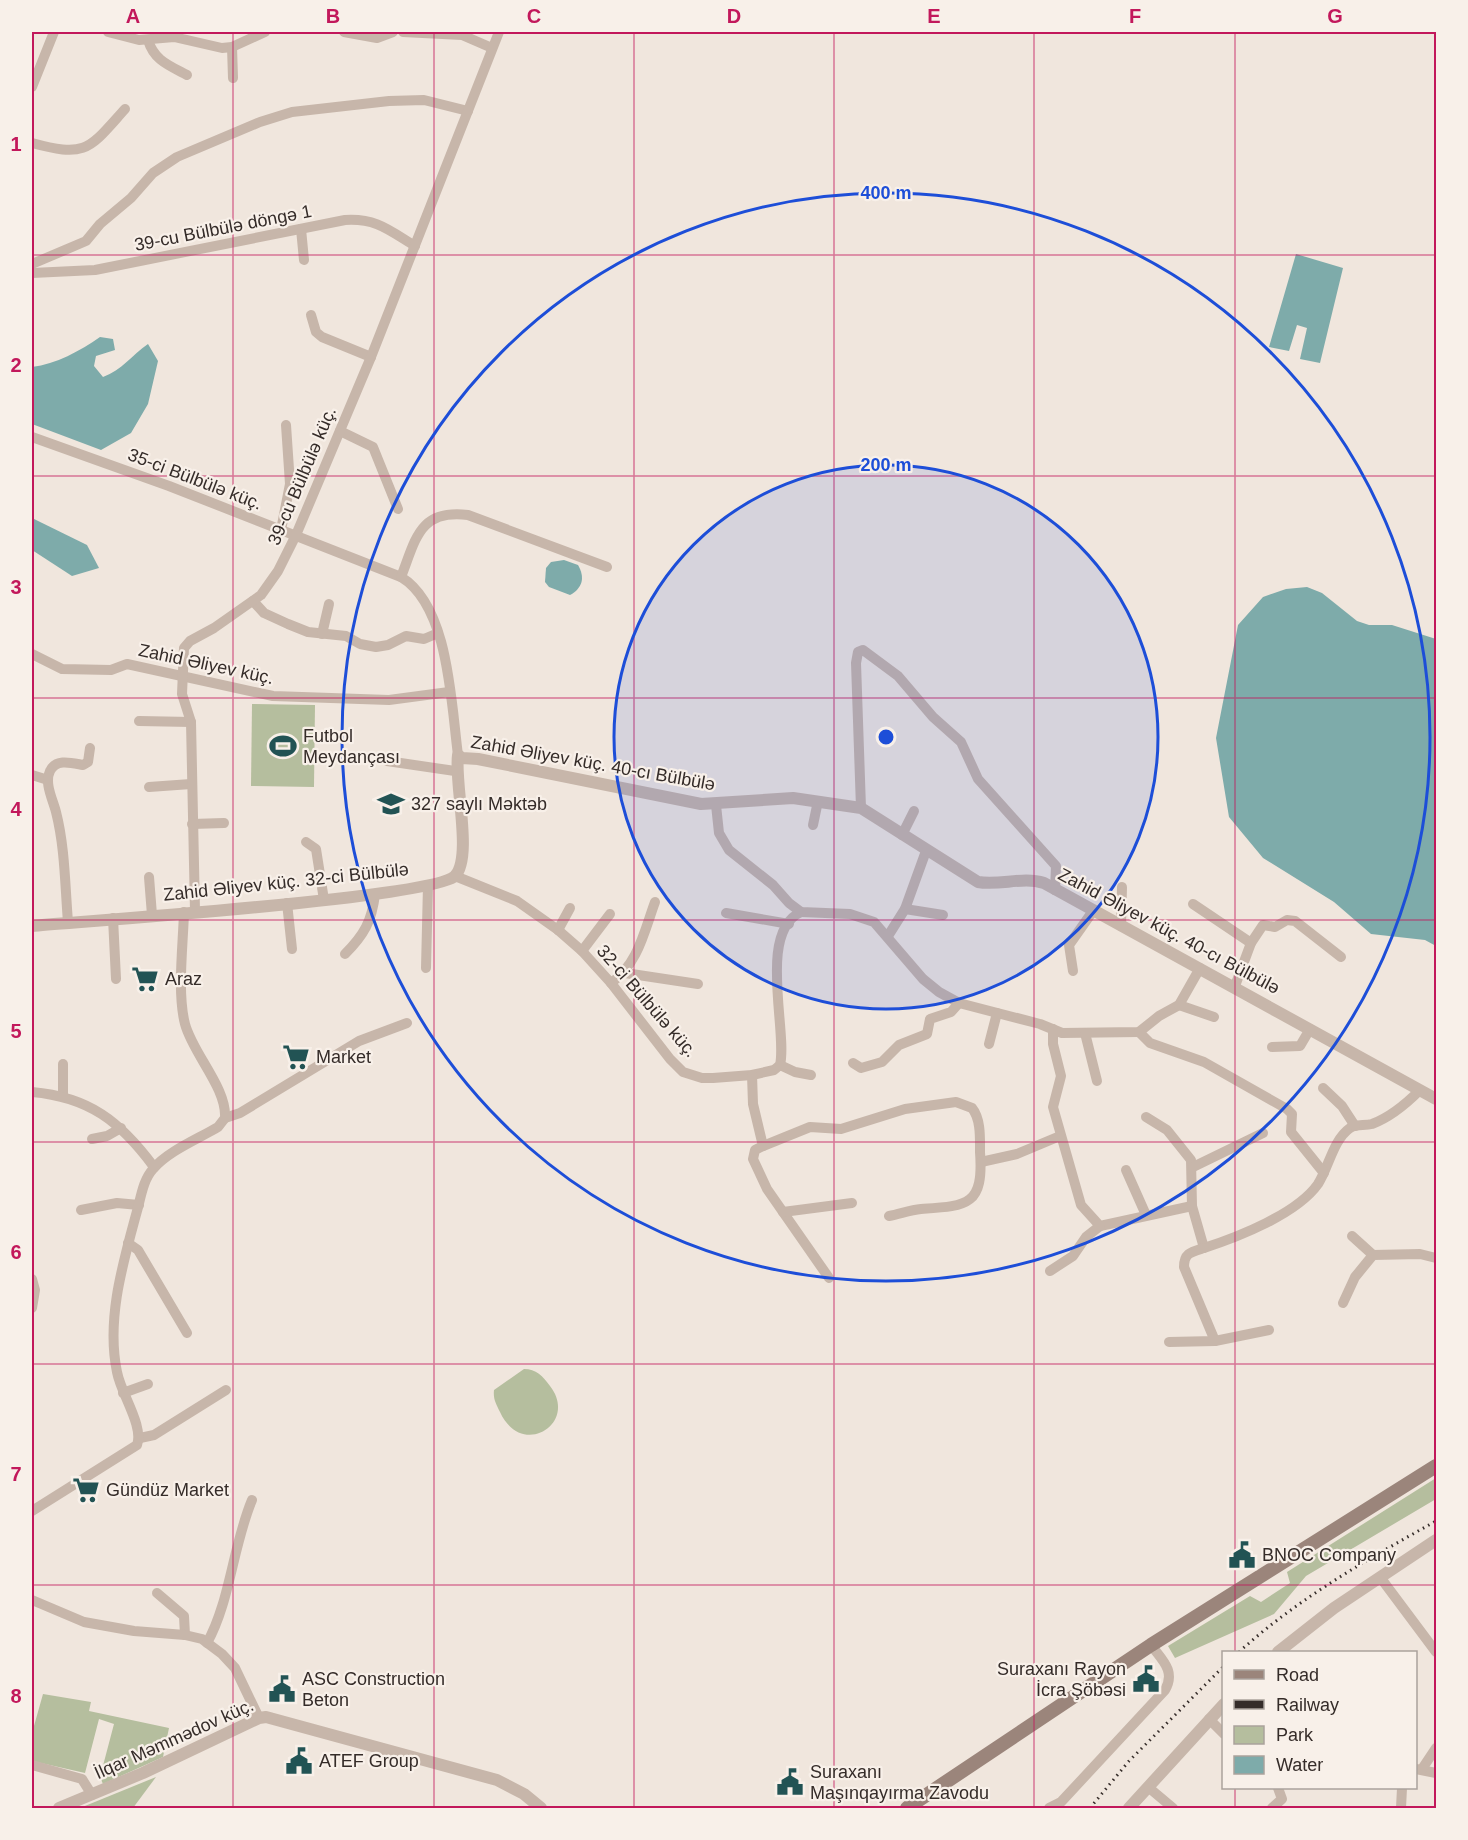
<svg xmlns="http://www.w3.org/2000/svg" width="1468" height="1840" viewBox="0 0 1468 1840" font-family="Helvetica,sans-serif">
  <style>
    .green { fill: #b5be9e }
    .water { fill: #7eabaa }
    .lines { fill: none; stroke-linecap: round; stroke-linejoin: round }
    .minor { stroke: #c7b6aa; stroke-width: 10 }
    .tertiary { stroke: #c7b6aa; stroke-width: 12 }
    .secondary { stroke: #9b857b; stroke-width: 14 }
    .rail { stroke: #352c29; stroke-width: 3; stroke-dasharray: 1.5 4.5; stroke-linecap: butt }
    .grid { fill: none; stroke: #c2185b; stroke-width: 1.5; stroke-opacity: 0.55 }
    .ring { fill: none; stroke: #1d4ed8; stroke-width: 3 }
    .labels { text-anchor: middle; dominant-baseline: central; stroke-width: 4.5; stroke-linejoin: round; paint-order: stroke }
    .street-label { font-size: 18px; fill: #352c29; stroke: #f8f0e9 }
    .poi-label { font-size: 18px; fill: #352c29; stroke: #f8f0e9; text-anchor: start }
    .centre { fill: #1d4ed8; stroke: #f8f0e9; stroke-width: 3 }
    .ring-label { font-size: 18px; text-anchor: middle; font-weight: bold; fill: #1d4ed8; stroke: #f8f0e9; stroke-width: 4.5; stroke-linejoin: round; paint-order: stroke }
    .neatline { fill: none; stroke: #c2185b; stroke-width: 2 }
    .grid-label { font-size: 20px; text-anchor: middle; font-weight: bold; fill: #c2185b }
  </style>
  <rect width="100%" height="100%" fill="#f0e6dd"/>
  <g class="green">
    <path d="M252,704L315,705L314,787L251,786Z"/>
    <path d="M524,1369C536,1369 543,1376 550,1386C579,1423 522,1460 500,1412C496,1404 493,1399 494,1390Z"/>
    <path d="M1436,1478V1499L1306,1576L1274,1614L1175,1658L1168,1646L1250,1596L1261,1602L1290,1583L1287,1572Z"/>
    <path d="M43,1694L91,1702L89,1711L169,1728L163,1757L103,1784L100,1777L114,1724L99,1719L85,1773L32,1761V1733Z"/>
    <path d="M156,1777L133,1808H80Z"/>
  </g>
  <g class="water">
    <path d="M1296,254L1343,268L1320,363L1300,359L1307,328L1297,325L1289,351L1269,347Z"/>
    <path d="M100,337L113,339L115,350L96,356L94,366L103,377C122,370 132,355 148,344L158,361L148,404L131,433L101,450L32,424V367C56,364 80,351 100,337Z"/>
    <path d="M32,518L87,545L99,568L72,576L32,550Z"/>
    <path d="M564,560L578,565C585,577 583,588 570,595L549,587L545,582L546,568L551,562Z"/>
    <path d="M1307,587L1322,593L1357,621L1369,625H1392L1436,639V946L1425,940L1371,934L1334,902L1263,858L1229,817L1216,738L1238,625L1263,597L1286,589Z"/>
  </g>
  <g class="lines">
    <g class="minor">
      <path d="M108,32L139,40L174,37L222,48L232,47L265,32"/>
      <path d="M344,32L377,38L393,32"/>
      <path d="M403,32L462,35L492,48"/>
      <path d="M148,40C154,60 168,65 187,75"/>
      <path d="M232,47L233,78"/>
      <path d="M32,87L54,32"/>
      <path d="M32,143C87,158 89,149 125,109"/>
      <path d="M301,229L304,260"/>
      <path d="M32,264L86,241L100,224L131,198L153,173L177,157L260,122L292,112L389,101L424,100L468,111"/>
      <path d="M32,273L95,270L345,220C376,218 389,230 415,246"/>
      <path d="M311,315L316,332L322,337L371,357"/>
      <path d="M340,431L373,447L398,509"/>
      <path d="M32,437L169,486L401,577C449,606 451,703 458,755"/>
      <path d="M281,530L290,484L286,425"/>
      <path d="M401,577C416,539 419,509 468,515L607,567"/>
      <path d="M253,601L264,613L288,624L308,632L346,636L360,644L376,647L388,645L406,636L424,639L438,633"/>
      <path d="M322,634L329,604"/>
      <path d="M32,654L62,669L111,670L127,664L273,696L389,700L449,692"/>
      <path d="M139,721L191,722"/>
      <path d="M387,761L455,771"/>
      <path d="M32,775L48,780"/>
      <path d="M149,787L191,784"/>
      <path d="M716,805L719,833L729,850L773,885L789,903L801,912L850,914L874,922L923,979L939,992L959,1003L1040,1024L1062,1033L1139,1032L1159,1016L1179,1005L1200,968"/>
      <path d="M861,808L856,663L858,652L863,650L898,676L933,717L961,742L978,779L1056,866L1055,890"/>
      <path d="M192,824L224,823"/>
      <path d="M813,825L818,801"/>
      <path d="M902,835L914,811"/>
      <path d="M306,842L316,849L324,900"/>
      <path d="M455,876L517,901L558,930L582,951L611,983L670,1059L683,1072L702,1078H713L752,1075L774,1070L780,1065C788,1032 757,932 801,912"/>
      <path d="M149,877L152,915"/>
      <path d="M287,903L292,949"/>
      <path d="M1193,904L1251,943"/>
      <path d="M905,909L943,915"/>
      <path d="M195,911L191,722L182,694L184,648L190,641L214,628L261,595L278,571L296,535L371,357L499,32"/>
      <path d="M726,913L789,924"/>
      <path d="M113,918L116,979"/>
      <path d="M68,922C65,886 65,847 56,812C53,800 44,783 50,771C56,758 72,763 83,765L88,762L90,748"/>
      <path d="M1121,926L1122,887"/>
      <path d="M558,930L570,908"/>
      <path d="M888,936L905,909L926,851"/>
      <path d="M582,951L610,914"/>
      <path d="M345,954C364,935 372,921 375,894"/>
      <path d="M426,968L428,885"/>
      <path d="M1073,971L1069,945L1093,911"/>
      <path d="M625,973L698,984"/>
      <path d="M611,983C638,964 644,932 655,902"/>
      <path d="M1235,986L1251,943L1263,925L1275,927L1287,920L1295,921L1341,957"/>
      <path d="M1179,1005L1214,1017"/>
      <path d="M1053,1029V1044L1061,1076L1053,1107L1081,1205L1100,1226L1192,1206L1204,1248C1238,1237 1297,1214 1318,1184C1329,1167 1333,1140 1350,1128C1356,1124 1364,1126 1372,1124C1391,1117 1406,1104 1420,1090"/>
      <path d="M1139,1032L1150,1043L1204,1062L1287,1109L1292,1114L1291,1132L1324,1173"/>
      <path d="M1085,1033L1097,1081"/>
      <path d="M989,1044L997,1013"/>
      <path d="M1272,1047L1300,1046L1310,1029"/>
      <path d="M853,1063L861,1068L882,1062L899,1045L927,1034L930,1019L951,1012L959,1003"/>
      <path d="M63,1064V1095"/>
      <path d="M780,1065L795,1072L811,1075"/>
      <path d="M752,1075L753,1104L763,1146L755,1150L753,1159L767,1189L829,1278"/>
      <path d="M1323,1088L1342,1106L1355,1126"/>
      <path d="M32,1092C89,1097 120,1121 154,1167"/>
      <path d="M1146,1117L1167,1130L1191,1160L1192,1206"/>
      <path d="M225,1118L240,1113L359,1041L407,1023"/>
      <path d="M92,1139L107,1136L121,1128"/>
      <path d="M763,1146L810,1127L841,1129L905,1109L956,1102L972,1108C981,1119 980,1138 980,1152C984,1206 967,1206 921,1209C910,1210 900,1214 889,1216"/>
      <path d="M981,1162L1017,1154L1060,1136"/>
      <path d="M1193,1167L1263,1133"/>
      <path d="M1126,1170L1146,1215"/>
      <path d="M81,1210L117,1203L139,1205"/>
      <path d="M783,1212L852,1203"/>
      <path d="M1352,1236L1373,1255"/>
      <path d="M128,1243L138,1250L187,1333"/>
      <path d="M1204,1248C1191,1252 1184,1253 1184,1267L1215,1341"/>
      <path d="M1050,1271L1073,1256L1086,1237L1100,1226"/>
      <path d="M32,1279L35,1290L32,1308"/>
      <path d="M1343,1303L1355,1277L1373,1255L1420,1254L1436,1258"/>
      <path d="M1169,1342L1215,1341L1269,1330"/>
      <path d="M123,1393L148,1384"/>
      <path d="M140,1438L154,1435L226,1390"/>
      <path d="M32,1511L137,1445C144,1426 121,1394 117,1372C106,1319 123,1263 137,1211C141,1197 143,1180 153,1169C168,1151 198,1139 218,1127L225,1118C227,1088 193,1054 185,1024C177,993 183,946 184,912"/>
      <path d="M1380,1577L1436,1652"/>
      <path d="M157,1593L184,1616L185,1635"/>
      <path d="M32,1600L84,1622L134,1631L185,1635L202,1639L222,1654L235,1668L259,1718"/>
      <path d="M207,1643C230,1602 233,1545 252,1500"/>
      <path d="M1209,1719L1224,1734"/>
      <path d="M32,1765L82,1779L92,1795"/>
      <path d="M1416,1769L1436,1773"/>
      <path d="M1422,1769L1436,1748"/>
      <path d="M1148,1787L1173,1808"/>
      <path d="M1049,1808L1061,1802L1165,1690C1176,1671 1162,1660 1151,1645"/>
      <path d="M1272,1808L1282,1799L1278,1788"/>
      <path d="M1401,1808L1402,1788"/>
    </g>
    <g class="tertiary">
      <path d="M32,926C87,921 432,898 455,876C473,857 454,783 458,755L462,758L478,759L701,804L793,798L861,808L978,882C1000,886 1023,876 1044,883L1436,1099"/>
      <path d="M1278,1652L1334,1608L1436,1540"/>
      <path d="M59,1808L143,1773L259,1718L266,1717L497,1780L524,1794L541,1808"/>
      <path d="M1129,1808L1224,1704"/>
    </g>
    <path class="secondary" d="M907,1808L1151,1645L1436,1466"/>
    <g class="rail">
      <path d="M1239,1652C1297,1599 1368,1559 1436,1521"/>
      <path d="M1090,1808L1129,1761L1224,1666"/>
    </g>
  </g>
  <path class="grid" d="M233,32V1808M434,32V1808M634,32V1808M834,32V1808M1034,32V1808M1235,32V1652M32,255H1436M32,476H1436M32,698H1436M32,920H1436M32,1142H1436M32,1364H1436M32,1585H1436M1235,1788V1808"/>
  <circle cx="886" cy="737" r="272" fill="#1d4ed8" fill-opacity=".12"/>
  <g class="ring">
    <circle cx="886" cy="737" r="272"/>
    <circle cx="886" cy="737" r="544"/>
  </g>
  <defs>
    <symbol id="stadium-bare" viewBox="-9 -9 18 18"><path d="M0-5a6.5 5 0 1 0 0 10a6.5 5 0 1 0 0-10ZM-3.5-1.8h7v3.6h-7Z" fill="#225354" stroke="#f8f0e9" stroke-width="2.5" paint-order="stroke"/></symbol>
    <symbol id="school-bare" viewBox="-9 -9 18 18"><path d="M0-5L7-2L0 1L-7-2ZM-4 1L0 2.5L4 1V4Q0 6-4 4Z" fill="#225354" stroke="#f8f0e9" stroke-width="2.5" paint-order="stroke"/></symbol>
    <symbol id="supermarket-bare" viewBox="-9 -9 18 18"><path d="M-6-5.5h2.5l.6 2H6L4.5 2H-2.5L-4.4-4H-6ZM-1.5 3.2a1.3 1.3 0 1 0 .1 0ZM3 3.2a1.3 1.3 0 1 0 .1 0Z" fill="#225354" stroke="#f8f0e9" stroke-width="2.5" paint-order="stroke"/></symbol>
    <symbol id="civic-bare" viewBox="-9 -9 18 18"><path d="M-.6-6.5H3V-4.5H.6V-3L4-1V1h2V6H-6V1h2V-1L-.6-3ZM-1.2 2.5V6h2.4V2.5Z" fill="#225354" stroke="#f8f0e9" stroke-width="2.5" paint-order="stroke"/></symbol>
  </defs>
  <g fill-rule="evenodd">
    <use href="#stadium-bare" x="264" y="727" width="38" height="38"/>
    <use href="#school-bare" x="372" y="785" width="38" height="38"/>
    <use href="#supermarket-bare" x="126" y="960" width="38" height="38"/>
    <use href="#supermarket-bare" x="277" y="1038" width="38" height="38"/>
    <use href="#supermarket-bare" x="67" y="1471" width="38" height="38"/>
    <use href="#civic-bare" x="1223" y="1536" width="38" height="38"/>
    <use href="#civic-bare" x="1127" y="1660" width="38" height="38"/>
    <use href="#civic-bare" x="263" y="1670" width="38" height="38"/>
    <use href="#civic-bare" x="280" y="1742" width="38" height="38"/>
    <use href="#civic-bare" x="771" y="1763" width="38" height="38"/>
  </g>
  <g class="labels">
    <g class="street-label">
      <text transform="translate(223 228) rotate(-11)">39-cu Bülbülə döngə 1</text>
      <text transform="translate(302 476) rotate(-67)">39-cu Bülbülə küç.</text>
      <text transform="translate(195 479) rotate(21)">35-ci Bülbülə küç.</text>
      <text transform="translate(206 664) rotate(12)">Zahid Əliyev küç.</text>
      <text transform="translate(593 763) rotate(10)">Zahid Əliyev küç. 40-cı Bülbülə</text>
      <text transform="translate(286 882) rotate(-6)">Zahid Əliyev küç. 32-ci Bülbülə</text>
      <text transform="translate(1169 931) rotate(28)">Zahid Əliyev küç. 40-cı Bülbülə</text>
      <text transform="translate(647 1001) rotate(49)">32-ci Bülbülə küç.</text>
      <text transform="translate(174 1739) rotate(-24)">İlqar Məmmədov küç.</text>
    </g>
    <g class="poi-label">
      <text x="303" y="736">Futbol<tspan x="303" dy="21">Meydançası</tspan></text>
      <text x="411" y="804">327 saylı Məktəb</text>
      <text x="165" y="979">Araz</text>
      <text x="316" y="1057">Market</text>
      <text x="106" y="1490">Gündüz Market</text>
      <text x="1262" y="1555">BNOC Company</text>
      <text x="1126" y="1669" text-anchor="end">Suraxanı Rayon<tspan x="1126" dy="21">İcra Şöbəsi</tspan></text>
      <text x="302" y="1679">ASC Construction<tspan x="302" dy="21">Beton</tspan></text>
      <text x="319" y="1761">ATEF Group</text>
      <text x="810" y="1772">Suraxanı<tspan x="810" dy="21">Maşınqayırma Zavodu</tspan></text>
    </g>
  </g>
  <circle cx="886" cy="737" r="9" class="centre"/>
  <g class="ring-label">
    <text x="886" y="199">400 m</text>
    <text x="886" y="471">200 m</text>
  </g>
  <rect width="1468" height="1840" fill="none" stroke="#f8f0e9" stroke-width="66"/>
  <rect x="1222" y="1651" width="195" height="138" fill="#f8f0e9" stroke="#aaa29c" stroke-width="1.5"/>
  <rect x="1234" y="1670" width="30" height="9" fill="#9b857b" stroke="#aaa29c" stroke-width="1.5"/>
  <text x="1276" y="1681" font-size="18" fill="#352c29">Road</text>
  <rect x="1234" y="1700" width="30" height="9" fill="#352c29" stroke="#aaa29c" stroke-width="1.5"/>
  <text x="1276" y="1711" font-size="18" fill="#352c29">Railway</text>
  <rect x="1234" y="1726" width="30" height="18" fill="#b5be9e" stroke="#aaa29c" stroke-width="1.5"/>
  <text x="1276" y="1741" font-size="18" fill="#352c29">Park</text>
  <rect x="1234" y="1756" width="30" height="18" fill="#7eabaa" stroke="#aaa29c" stroke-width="1.5"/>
  <text x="1276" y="1771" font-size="18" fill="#352c29">Water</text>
  <rect x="33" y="33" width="1402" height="1774" class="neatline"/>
  <g class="grid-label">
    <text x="133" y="23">A</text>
    <text x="333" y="23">B</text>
    <text x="534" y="23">C</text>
    <text x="734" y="23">D</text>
    <text x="934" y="23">E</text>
    <text x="1135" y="23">F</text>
    <text x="1335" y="23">G</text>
    <text x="16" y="151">1</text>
    <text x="16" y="372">2</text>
    <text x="16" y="594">3</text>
    <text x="16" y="816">4</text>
    <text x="16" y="1038">5</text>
    <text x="16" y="1259">6</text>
    <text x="16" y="1481">7</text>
    <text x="16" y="1703">8</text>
  </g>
</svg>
